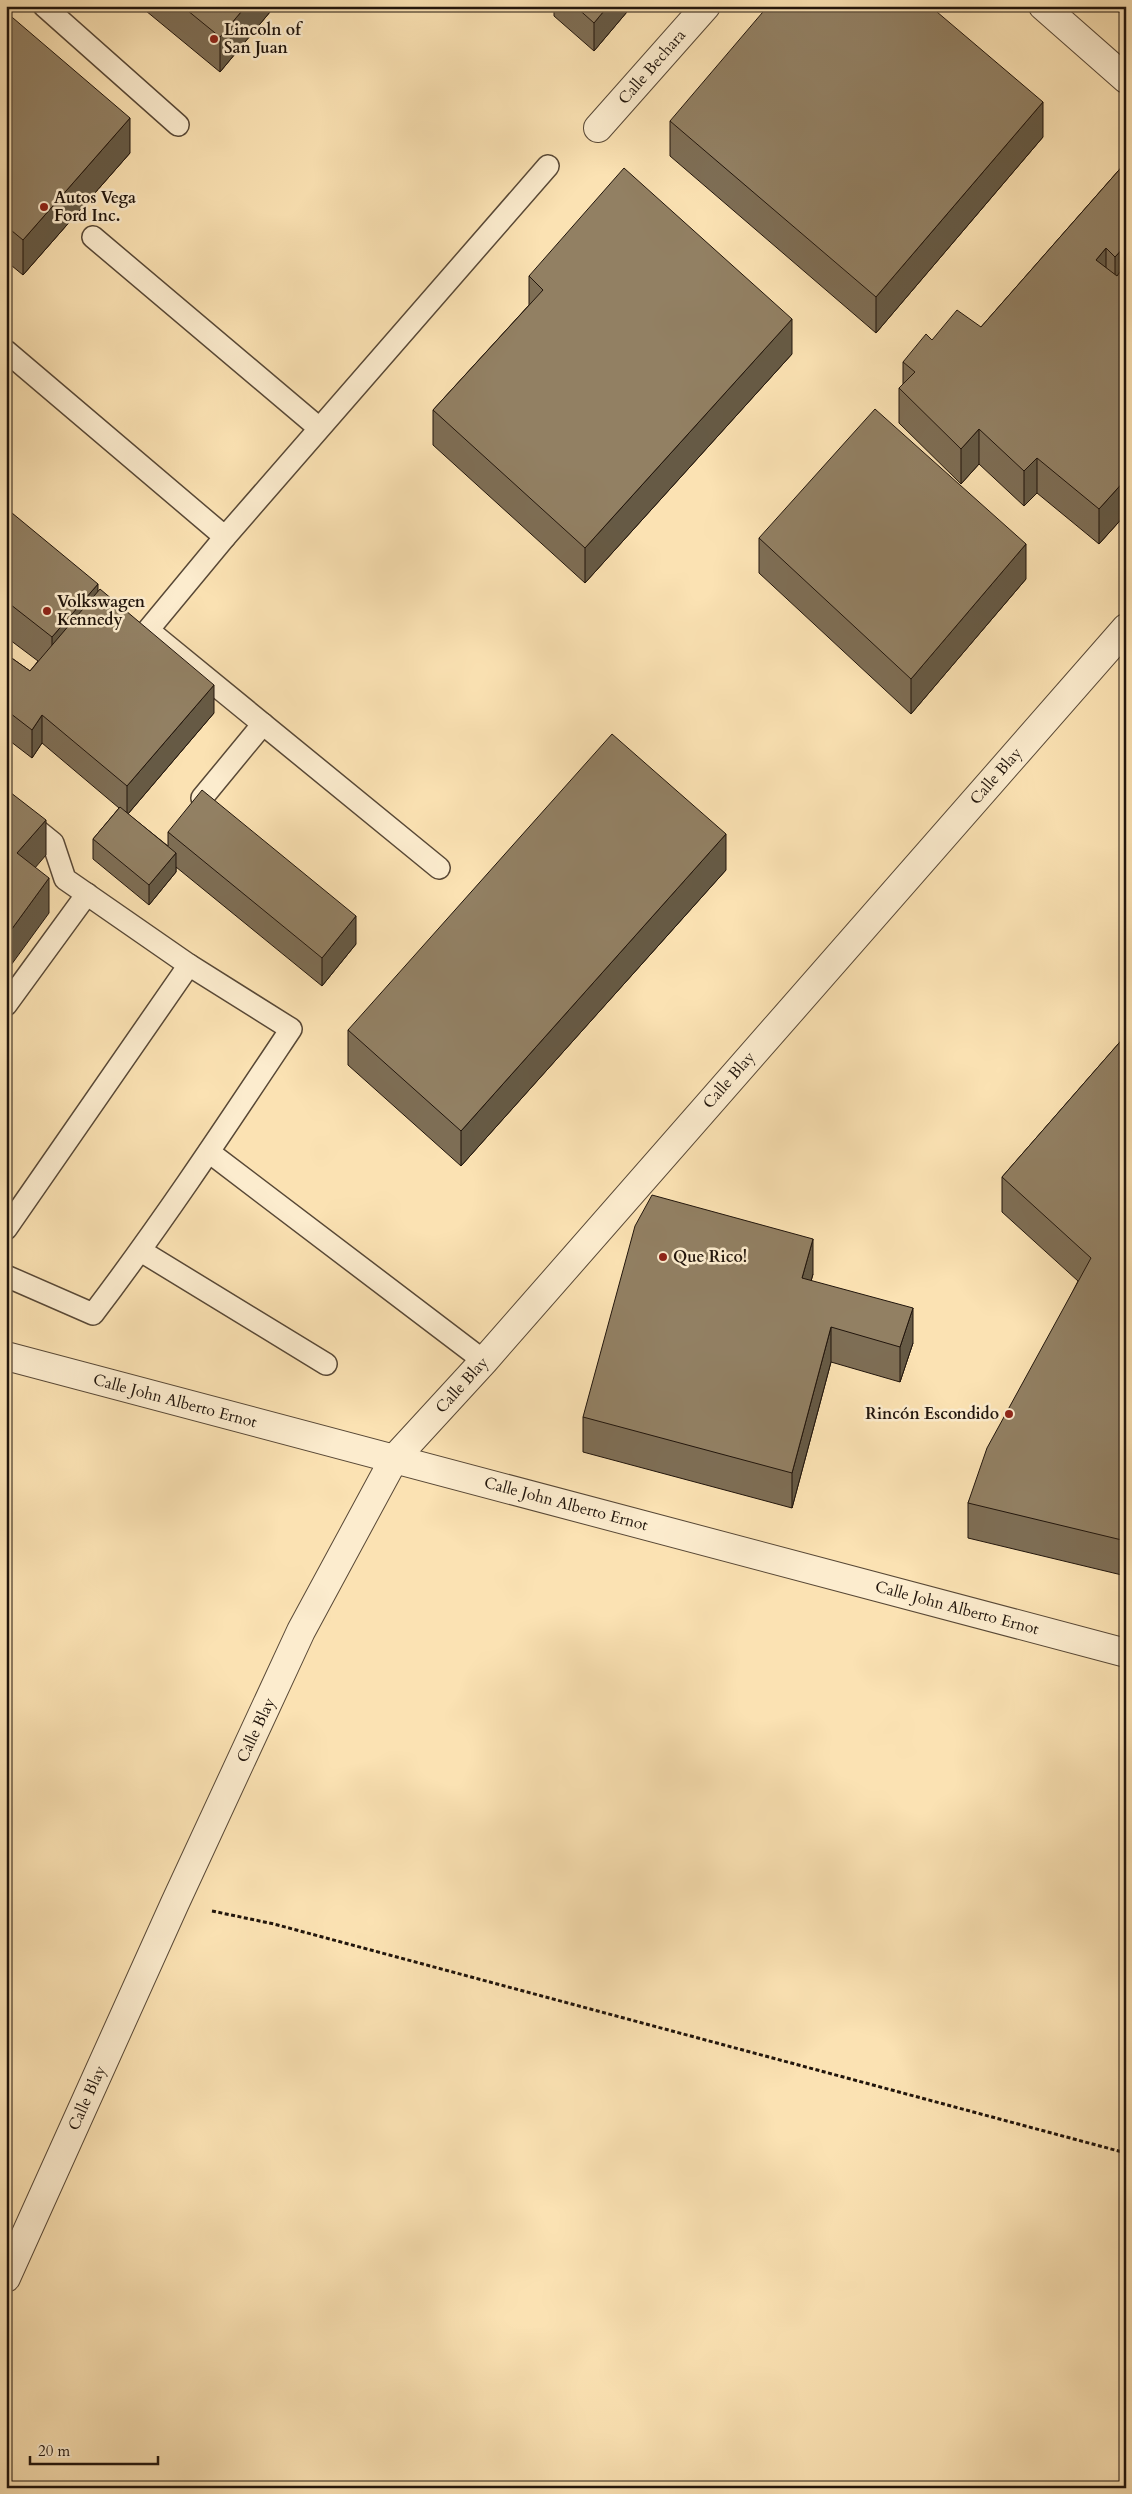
<svg xmlns="http://www.w3.org/2000/svg" width="1132" height="2494" viewBox="0 0 1132 2494" font-family="Cardo,serif">
  <style>
    .lines { fill: none; stroke-linecap: round; stroke-linejoin: round }
    .lane-casing { stroke: #584836; stroke-width: 24 }
    .street-casing { stroke: #584836; stroke-width: 30 }
    .path { stroke: #21150c; stroke-width: 3; stroke-dasharray: 4 2.5; stroke-linecap: butt }
    .lane { stroke: #fcecce; stroke-width: 21 }
    .street { stroke: #fcecce; stroke-width: 28 }
    .wall { fill: #7e6e55; stroke: #21150c }
    .shaded-wall { fill: #665a45; stroke: #21150c }
    .building { fill: #928063; stroke: #21150c }
    .poi-dot { fill: #8f2418; stroke: #fcecce; stroke-width: 2 }
    .labels { text-anchor: middle; dominant-baseline: central; stroke-width: 5; stroke-linejoin: round; paint-order: stroke }
    .poi-label { font-size: 16px; font-weight: bold; fill: #21150c; stroke: #fcecce; text-anchor: start }
    .street-label { font-size: 16px; fill: #21150c; stroke: #fcecce }
  </style>
  <rect width="100%" height="100%" fill="#fbe2b3"/>
  <filter id="stains"><feTurbulence type="fractalNoise" baseFrequency=".004" numOctaves="4"/><feColorMatrix values="0 0 0 0 .2 0 0 0 0 .09 0 0 0 0 .02 0 0 0 .5 -.17"/></filter>
  <radialGradient id="worn" r=".72"><stop offset=".6" stop-color="#630" stop-opacity="0"/><stop offset="1" stop-color="#630" stop-opacity=".3"/></radialGradient>
  <g class="lines">
    <defs>
      <g id="lane">
        <path d="M44,6L178,125"/>
        <path d="M93,237L319,428"/>
        <path d="M6,351L225,537L548,166"/>
        <path d="M225,537L148,630L439,868"/>
        <path d="M202,798L263,724"/>
        <path d="M6,805L53,843L65,879L189,965L6,1229"/>
        <path d="M6,1005L87,894"/>
        <path d="M209,1152L484,1361"/>
        <path d="M141,1251L326,1364"/>
        <path d="M6,1276L93,1314C163,1222 227,1125 291,1029L189,965"/>
      </g>
      <g id="street">
        <path d="M1043,6L1126,79"/>
        <path d="M598,128L706,6"/>
        <path d="M6,1356L1126,1653"/>
        <path d="M6,2278L175,1903L301,1631L394,1459L484,1361L1126,628"/>
      </g>
    </defs>
    <use href="#lane" class="lane-casing"/>
    <use href="#street" class="street-casing"/>
    <path class="path" d="M212,1911L274,1924L1126,2153"/>
    <use href="#lane" class="lane"/>
    <use href="#street" class="street"/>
  </g>
  <g class="wall">
    <path d="M140,6H275L220,72Z"/>
    <path d="M554,6H632L594,51L554,16Z"/>
    <path d="M1112,6H1126V18Z"/>
    <path d="M6,12L130,153L23,275L6,261Z"/>
    <path d="M670,121L1043,137L876,333L670,156Z"/>
    <path d="M1126,162V514L1099,544L1037,493L1024,506L979,464L961,484L899,423V388L903,384V362L932,340L981,327Z"/>
    <path d="M529,276L792,354L585,583L433,445V410L529,305Z"/>
    <path d="M6,508L98,591L214,713L128,814L168,846V832L356,944L322,986L176,867V872L149,905L93,859V839L119,808L42,743L32,758L6,738V654L30,671L38,661L6,637Z"/>
    <path d="M759,538L1026,579L911,714L759,573Z"/>
    <path d="M726,870L461,1166L348,1065V1030Z"/>
    <path d="M1126,1035V1576L968,1538V1503L1078,1281L1002,1212V1177Z"/>
    <path d="M813,1274L811,1281L913,1343L900,1382L831,1362L792,1508L583,1452V1417Z"/>
  </g>
  <g class="shaded-wall">
    <path d="M246,6H275L220,72V37Z"/>
    <path d="M608,6H632L594,51V23Z"/>
    <path d="M1043,102V137L876,333V297Z"/>
    <path d="M130,118V153L23,275V240Z"/>
    <path d="M1126,245V281L1115,292V257Z"/>
    <path d="M1106,248V283L1096,260Z"/>
    <path d="M792,319V354L585,583V548Z"/>
    <path d="M979,429V464L961,484V449Z"/>
    <path d="M1037,458V493L1024,506V471Z"/>
    <path d="M1126,479V514L1099,544V509Z"/>
    <path d="M1026,544V579L911,714V679Z"/>
    <path d="M98,584V619L52,672V637Z"/>
    <path d="M214,685V713L127,815V786Z"/>
    <path d="M42,715V743L32,758V730Z"/>
    <path d="M46,820V855L17,889V853Z"/>
    <path d="M726,834V870L461,1166V1131Z"/>
    <path d="M176,853V872L149,905V885Z"/>
    <path d="M49,878V913L6,972V937Z"/>
    <path d="M356,916V944L322,986V958Z"/>
    <path d="M813,1239V1274L802,1314V1278Z"/>
    <path d="M913,1308V1343L900,1382V1347Z"/>
    <path d="M831,1327V1362L792,1508V1473Z"/>
  </g>
  <g class="building">
    <path d="M182,6H246L220,37Z"/>
    <path d="M575,6H608L594,23Z"/>
    <path d="M768,6H930L1043,102L876,297L670,121Z"/>
    <path d="M6,12L130,118L23,240L6,226Z"/>
    <path d="M1126,162V245L1115,257L1106,248L1096,260L1117,276L1126,264V479L1099,509L1037,458L1024,471L979,429L961,449L899,388L915,372L903,362L926,334L932,340L957,310L981,327Z"/>
    <path d="M624,168L792,319L585,548L433,410L543,290L529,276Z"/>
    <path d="M875,409L1026,544L911,679L759,538Z"/>
    <path d="M6,508L98,584L52,637L6,601Z"/>
    <path d="M100,589L214,685L127,786L42,715L32,730L6,710V654L30,671Z"/>
    <path d="M612,734L726,834L461,1131L348,1030Z"/>
    <path d="M6,789L46,820L17,853L49,878L6,937Z"/>
    <path d="M202,790L356,916L322,958L168,832Z"/>
    <path d="M120,807L176,853L149,885L93,839Z"/>
    <path d="M1126,1035V1541L968,1503L987,1448L1091,1258L1002,1177Z"/>
    <path d="M652,1195L813,1239L802,1278L913,1308L900,1347L831,1327L792,1473L583,1417L635,1226Z"/>
  </g>
  <g class="poi-dot">
    <circle cx="214" cy="39" r="5"/>
    <circle cx="44" cy="207" r="5"/>
    <circle cx="47" cy="611" r="5"/>
    <circle cx="663" cy="1257" r="5"/>
    <circle cx="1009" cy="1414" r="5"/>
  </g>
  <g class="labels">
    <g class="poi-label">
      <text x="224" y="30">Lincoln of<tspan x="224" dy="18">San Juan</tspan></text>
      <text x="54" y="198">Autos Vega<tspan x="54" dy="18">Ford Inc.</tspan></text>
      <text x="57" y="602">Volkswagen<tspan x="57" dy="18">Kennedy</tspan></text>
      <text x="673" y="1257">Que Rico!</text>
      <text x="999" y="1414" text-anchor="end">Rincón Escondido</text>
    </g>
    <g class="street-label">
      <text transform="translate(652 67) rotate(-49)">Calle Bechara</text>
      <text transform="translate(996 776) rotate(-49)">Calle Blay</text>
      <text transform="translate(729 1080) rotate(-49)">Calle Blay</text>
      <text transform="translate(462 1385) rotate(-48)">Calle Blay</text>
      <text transform="translate(175 1401) rotate(15)">Calle John Alberto Ernot</text>
      <text transform="translate(566 1504) rotate(15)">Calle John Alberto Ernot</text>
      <text transform="translate(957 1608) rotate(15)">Calle John Alberto Ernot</text>
      <text transform="translate(256 1730) rotate(-65)">Calle Blay</text>
      <text transform="translate(87 2098) rotate(-66)">Calle Blay</text>
    </g>
  </g>
  <rect width="1132" height="2494" fill="none" stroke="#fbe2b3" stroke-width="25"/>
  <rect x="8" y="8" width="1117" height="2479" fill="none" stroke="#21150c" stroke-width="2.5"/>
  <rect x="12" y="12" width="1107" height="2469" fill="none" stroke="#21150c"/>
  <path d="M30 2456v8h128v-8" fill="none" stroke="#21150c" stroke-width="2.5"/>
  <text x="38" y="2456" font-size="15" fill="#21150c" stroke="#fcecce" stroke-width="4" paint-order="stroke">20 m</text>
  <rect width="100%" height="100%" filter="url(#stains)"/>
  <rect width="100%" height="100%" fill="url(#worn)"/>
</svg>
